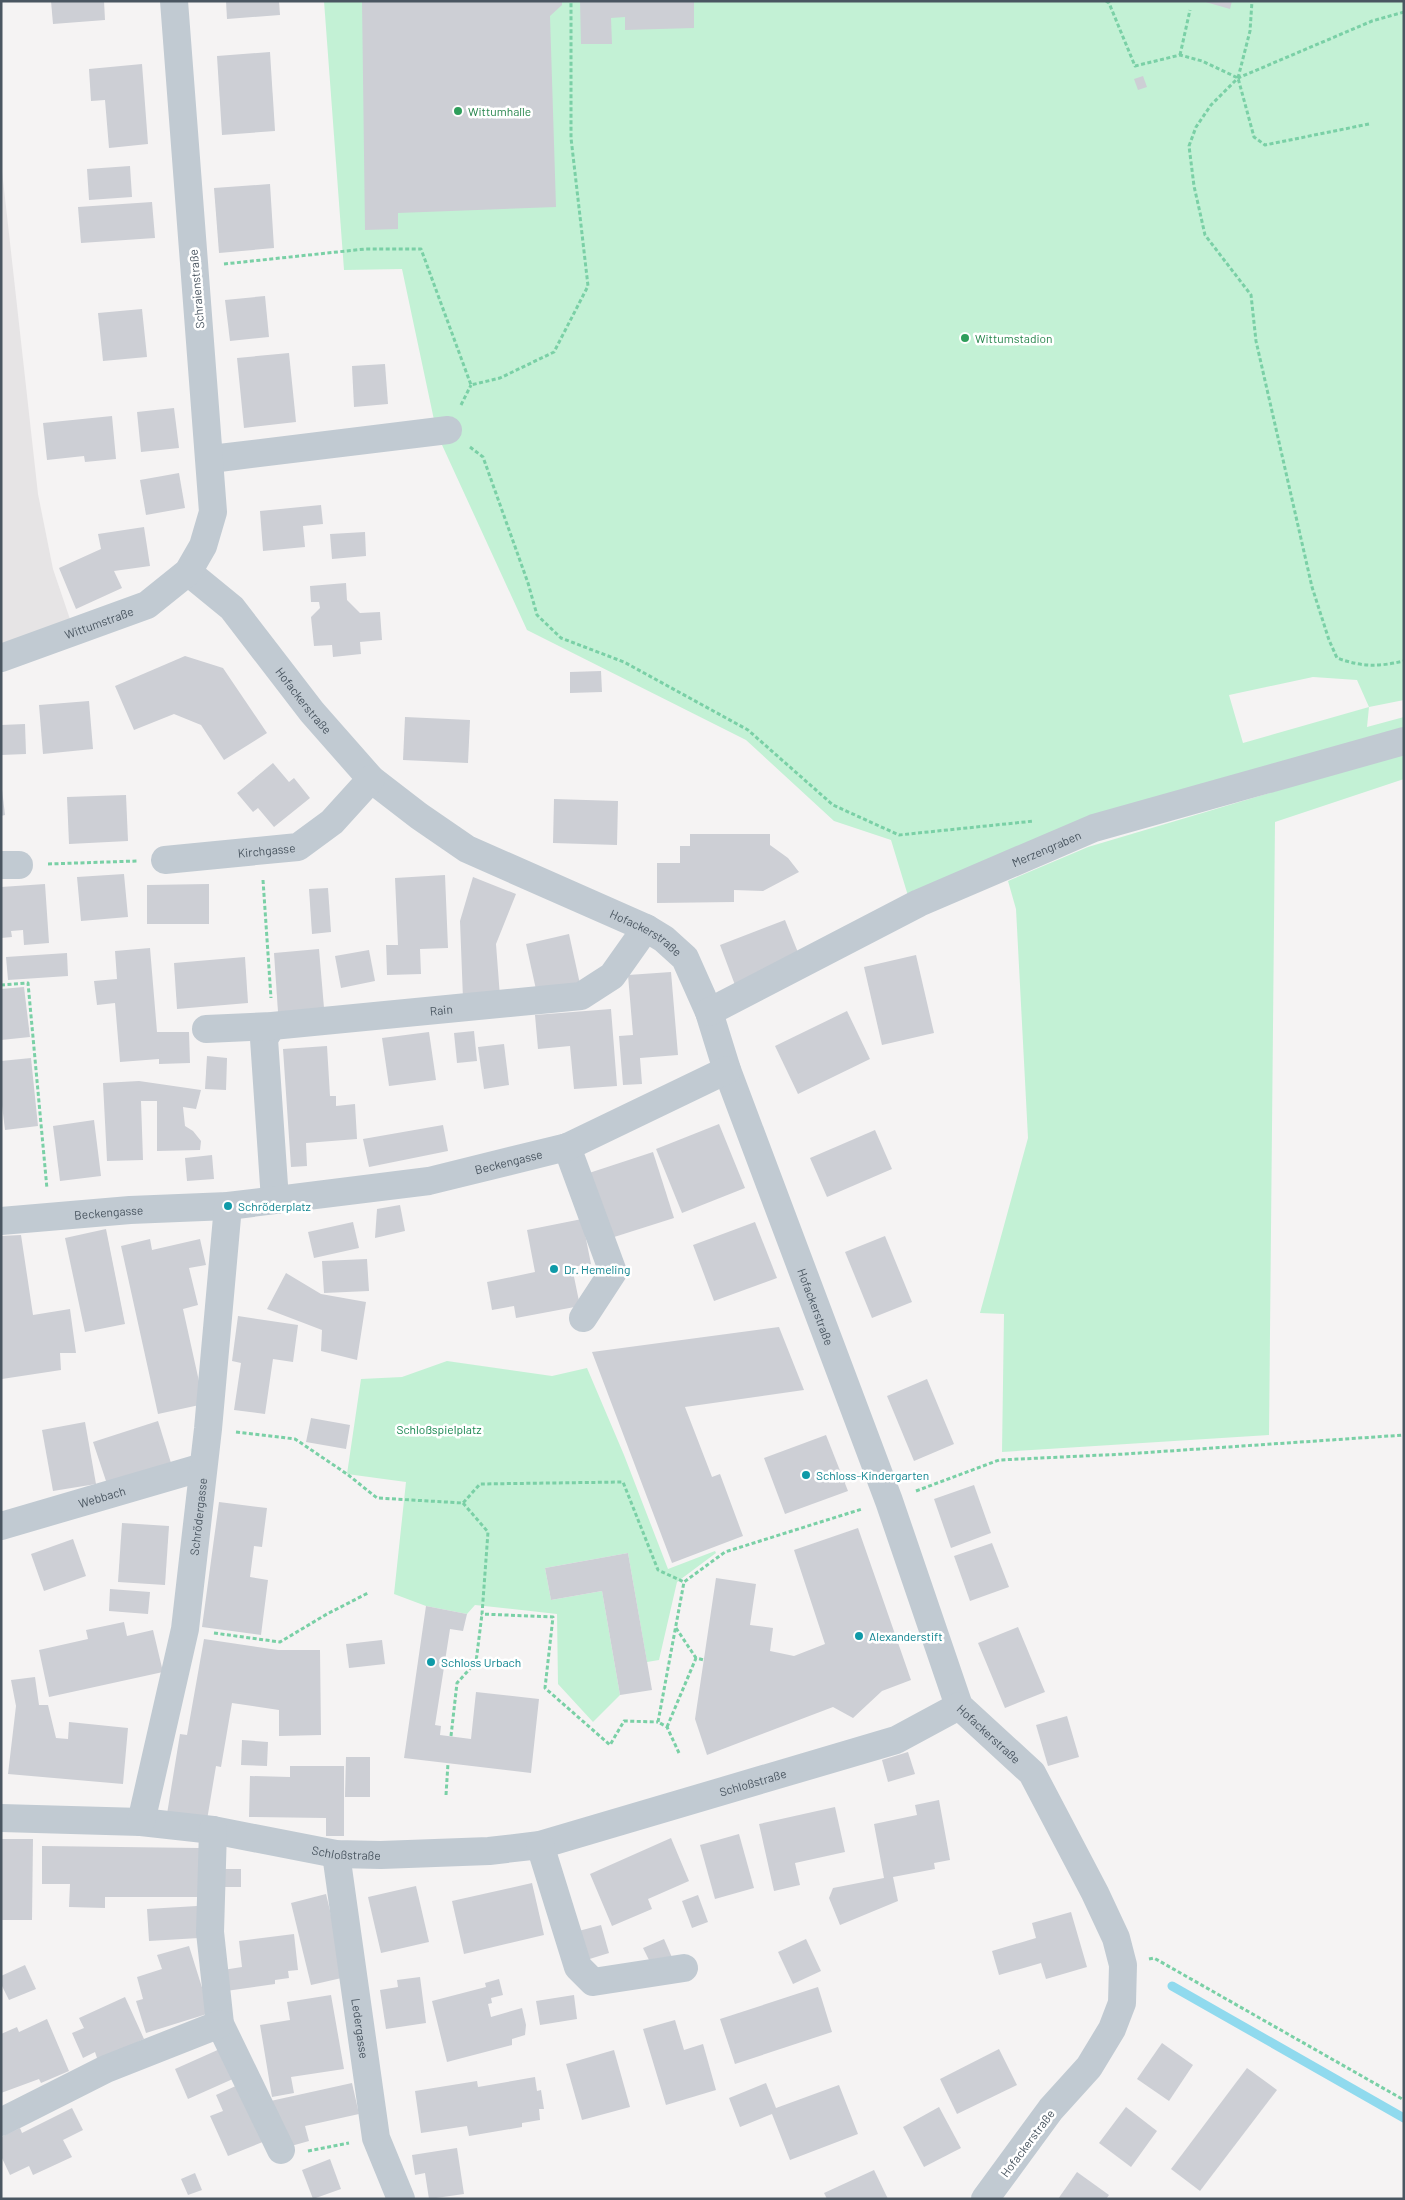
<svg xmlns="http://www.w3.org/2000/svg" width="1405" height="2200" viewBox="0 0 1405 2200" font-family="Barlow,sans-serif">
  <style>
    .education { fill: #e6e4e5 }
    .green { fill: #c3f1d5; fill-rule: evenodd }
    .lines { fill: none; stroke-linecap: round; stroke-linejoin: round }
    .stream { stroke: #90daee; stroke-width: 9 }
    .building { fill: #cdcfd5 }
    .path { stroke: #7ad0a6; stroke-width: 3; stroke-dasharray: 4 2.5; stroke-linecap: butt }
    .minor { stroke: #c1cad2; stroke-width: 28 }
    .leisure-dot { fill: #2e9e5b; stroke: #fff; stroke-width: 2 }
    .culture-dot { fill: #0f9aa8; stroke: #fff; stroke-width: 2 }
    .labels { text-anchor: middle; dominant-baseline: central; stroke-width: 5; stroke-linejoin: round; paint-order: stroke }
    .leisure-label { font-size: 12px; fill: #27864d; stroke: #fff; text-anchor: start }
    .street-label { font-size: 12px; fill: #4a5661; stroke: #fff }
    .culture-label { font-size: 12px; fill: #0d838f; stroke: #fff; text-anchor: start }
    .park-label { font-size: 12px; fill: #17864f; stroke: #fff }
  </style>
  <rect width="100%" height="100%" fill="#f5f3f3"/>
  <path class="education" d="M1,162L38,494L53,569L72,625L1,644Z"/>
  <g class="green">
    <path d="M324,1H1404V700L1369,707L1367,727L1404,717V737L909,899L891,840L834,821L746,740L527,630L437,434L402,269L344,270ZM1313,677L1357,680L1369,707L1243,743L1229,695Z"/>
    <path d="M1404,753V779L1275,822L1269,1435L1002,1452L1004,1314L980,1313L1028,1138L1016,909L1008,881L1088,847Z"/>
    <path d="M447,1361L552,1376L587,1368L624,1455L668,1569L715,1551L716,1553L677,1582L659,1660L647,1662L628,1553L545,1568L551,1600L602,1591L620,1695L593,1722L558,1684L557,1614L475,1605L467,1614L426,1606L394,1594L406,1482L347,1474L361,1379L402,1377Z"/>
  </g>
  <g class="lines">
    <path class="stream" d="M1172,1986L1404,2118"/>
  </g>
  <g class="building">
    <path d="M51,1H104L105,20L53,24Z"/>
    <path d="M226,1H279L280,15L227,19Z"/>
    <path d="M362,1H562V5L550,16L556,207L398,213V229L365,230Z"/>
    <path d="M580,1H694V28L625,30V17L611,18L612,44H581Z"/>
    <path d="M1202,1H1232L1230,9Z"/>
    <path d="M270,52L275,131L222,135L217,56Z"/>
    <path d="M142,64L148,144L109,148L105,100L91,101L89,69Z"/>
    <path d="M1143,76L1147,87L1138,90L1134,79Z"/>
    <path d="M130,166L132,197L89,200L87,169Z"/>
    <path d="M270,184L274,248L219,253L214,188Z"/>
    <path d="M152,202L155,238L81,243L78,207Z"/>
    <path d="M265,296L269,337L230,341L225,300Z"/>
    <path d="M142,309L147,357L103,361L98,313Z"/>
    <path d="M289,353L296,422L244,428L237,358Z"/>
    <path d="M385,364L388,404L354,407L352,366Z"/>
    <path d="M174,408L179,448L141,452L137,412Z"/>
    <path d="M112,416L116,459L85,462L84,456L47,460L43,423Z"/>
    <path d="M179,473L185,508L146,515L140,480Z"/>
    <path d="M321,505L323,524L303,526L305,547L263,551L260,511Z"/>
    <path d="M144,527L150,566L114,571L122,588L76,609L59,568L101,549L98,534Z"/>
    <path d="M365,532L366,556L332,559L330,534Z"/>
    <path d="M346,583L347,600L360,613L380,612L382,640L360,642L361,654L333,657L332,645L314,646L311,617L320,608L319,602H311L310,586Z"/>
    <path d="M185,656L223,668L267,733L224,760L201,725L174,714L134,730L115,686Z"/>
    <path d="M601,671L602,692L570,693V672Z"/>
    <path d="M89,701L93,749L43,754L39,705Z"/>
    <path d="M405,717L470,720L468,763L403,760Z"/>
    <path d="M25,724L26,754L1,755V725Z"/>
    <path d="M273,763L289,782L294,778L310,798L274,827L258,808L253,812L237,793Z"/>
    <path d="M1,781L5,815L1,816Z"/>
    <path d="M126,795L128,841L69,844L67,797Z"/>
    <path d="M554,799L618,801L617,845L553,843Z"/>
    <path d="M690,834H770V845L788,858L799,872L763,891L734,890V902L657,903V863H680V846H690Z"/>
    <path d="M124,874L128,917L81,921L77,877Z"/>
    <path d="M445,875L448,948L420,949L421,974L387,975L386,945H398L395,878Z"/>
    <path d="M473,877L516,894L496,944L500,997L463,999L460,921Z"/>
    <path d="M45,884L49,943L24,945L23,930L11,931L12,937L1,938V887Z"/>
    <path d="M209,884V924H147V885Z"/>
    <path d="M328,888L331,932L312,934L309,889Z"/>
    <path d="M785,920L801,960L735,985L720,945Z"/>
    <path d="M569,934L580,984L537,994L526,944Z"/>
    <path d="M150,948L157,1032H189L190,1063L159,1064V1059L120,1062L115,1003L97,1005L94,981L117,979L115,951Z"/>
    <path d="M319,949L324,1008L278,1012L274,953Z"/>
    <path d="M369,950L375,981L341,988L335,956Z"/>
    <path d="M67,953L68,976L8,980L6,957Z"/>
    <path d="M916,955L934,1033L882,1045L864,967Z"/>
    <path d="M245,957L248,1003L177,1009L174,963Z"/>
    <path d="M671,972L678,1055L640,1058L642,1084L623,1085L619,1036L633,1035L628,975Z"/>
    <path d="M24,987L30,1037L1,1040V989Z"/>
    <path d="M611,1009L617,1086L574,1089L570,1046L538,1049L535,1015Z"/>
    <path d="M847,1011L870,1059L798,1094L775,1046Z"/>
    <path d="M474,1031L477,1061L457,1063L454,1033Z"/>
    <path d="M429,1032L436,1080L389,1086L382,1038Z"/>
    <path d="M504,1044L509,1085L484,1089L478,1047Z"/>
    <path d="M327,1046L330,1096H336V1106L355,1104L357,1139L306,1143L307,1166L291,1167L283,1049Z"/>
    <path d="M207,1056L227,1058L226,1090L205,1089Z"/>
    <path d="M31,1058L38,1126L5,1130L1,1097V1061Z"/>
    <path d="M139,1081L201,1090L196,1109L183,1107L185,1126L193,1131L201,1141L200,1150L157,1151V1101H141L143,1160L107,1161L103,1083Z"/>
    <path d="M94,1120L101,1176L60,1181L53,1126Z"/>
    <path d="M719,1124L745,1188L682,1213L656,1149Z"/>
    <path d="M443,1125L448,1151L369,1167L363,1139Z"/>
    <path d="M875,1130L892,1169L827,1197L810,1158Z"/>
    <path d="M653,1152L674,1218L611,1238L589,1173Z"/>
    <path d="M212,1155L214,1179L187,1181L185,1158Z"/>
    <path d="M400,1205L405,1231L375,1238L377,1209Z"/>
    <path d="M582,1219L591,1264L572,1267L580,1306L516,1318L514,1306L492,1310L487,1282L535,1272L527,1230Z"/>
    <path d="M353,1222L359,1248L314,1258L308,1232Z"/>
    <path d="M755,1222L777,1278L714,1301L693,1245Z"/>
    <path d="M106,1229L125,1324L85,1332L65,1238Z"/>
    <path d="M21,1235L33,1315L70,1309L76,1353H60L61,1370L2,1379L1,1236Z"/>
    <path d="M885,1236L912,1302L872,1318L845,1252Z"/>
    <path d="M150,1239L152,1250L200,1239L206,1265L189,1268L198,1305L183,1309L204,1404L158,1414L121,1246Z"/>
    <path d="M367,1259L369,1291L324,1293L322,1261Z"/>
    <path d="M286,1273L321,1294L366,1302L357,1360L321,1351L322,1330L267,1309Z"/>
    <path d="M238,1316L298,1325L293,1362L273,1359L265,1414L234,1410L241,1363L232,1361Z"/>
    <path d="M779,1327L804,1390L685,1407L712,1477L720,1474L743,1536L672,1563L592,1352Z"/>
    <path d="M927,1379L954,1444L914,1461L887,1396Z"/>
    <path d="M311,1418L350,1425L346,1449L306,1442Z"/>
    <path d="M158,1421L171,1463L107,1484L93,1442Z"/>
    <path d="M85,1422L96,1484L53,1491L42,1430Z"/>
    <path d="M826,1435L848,1491L785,1514L764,1458Z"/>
    <path d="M974,1485L991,1533L951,1548L934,1499Z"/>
    <path d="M219,1502L267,1508L262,1547L254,1546L250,1577L268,1580L261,1635L202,1627Z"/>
    <path d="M122,1523L169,1526L165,1585L118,1582Z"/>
    <path d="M858,1528L911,1680L882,1691L853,1718L833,1707L707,1755L695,1719L716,1578L756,1584L750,1625L773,1628L770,1651L794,1656L825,1644L794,1550Z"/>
    <path d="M73,1539L86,1576L44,1591L31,1554Z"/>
    <path d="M992,1543L1009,1587L970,1601L954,1556Z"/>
    <path d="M628,1553L652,1690L620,1695L602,1591L551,1600L545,1568Z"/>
    <path d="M110,1589L150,1592L148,1614L109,1611Z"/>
    <path d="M426,1606L467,1614L463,1631L450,1629L435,1725L441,1726L440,1735L471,1739L476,1692L539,1699L531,1773L404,1758Z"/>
    <path d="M124,1622L127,1636L153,1630L163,1672L49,1697L39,1650L88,1639L86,1630Z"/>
    <path d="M1018,1627L1045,1692L1005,1708L978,1643Z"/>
    <path d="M204,1639L278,1650H320L321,1735L279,1736V1710L232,1703L221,1767L216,1766L207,1820L167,1814L180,1734L187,1735Z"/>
    <path d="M382,1640L385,1664L349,1668L346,1644Z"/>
    <path d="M35,1677L39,1705H48L56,1738L68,1739L69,1722L128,1728L123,1784L8,1774L16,1706L11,1680Z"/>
    <path d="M1067,1716L1079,1757L1048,1766L1036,1725Z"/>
    <path d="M242,1740L268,1742L267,1766L241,1765Z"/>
    <path d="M908,1752L915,1774L888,1782L882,1760Z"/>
    <path d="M346,1757H370V1797H345Z"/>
    <path d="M290,1766H344V1836H326V1818L249,1817L250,1776L290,1777Z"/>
    <path d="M939,1800L950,1860L934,1863L935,1869L893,1877L898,1901L840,1925L829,1898L833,1888L884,1878L874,1824L917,1815L915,1805Z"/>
    <path d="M835,1807L845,1852L795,1863L800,1885L774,1891L759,1824Z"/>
    <path d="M739,1834L754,1888L715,1899L700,1845Z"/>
    <path d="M671,1838L689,1881L648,1899L652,1909L612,1926L590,1874Z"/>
    <path d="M1,1839H33L32,1920H1Z"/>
    <path d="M42,1846L199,1848V1897H105V1908L69,1907L70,1884H42Z"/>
    <path d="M224,1869H241V1887H223Z"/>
    <path d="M532,1883L544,1935L464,1954L452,1901Z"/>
    <path d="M416,1886L429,1942L381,1953L368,1897Z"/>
    <path d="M326,1894L346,1977L311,1985L291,1903Z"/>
    <path d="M698,1895L708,1922L692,1928L682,1901Z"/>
    <path d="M197,1906L199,1938L149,1941L147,1909Z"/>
    <path d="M1071,1912L1087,1967L1046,1979L1041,1963L999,1975L992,1951L1036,1938L1032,1923Z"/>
    <path d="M601,1925L609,1953L583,1961L575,1932Z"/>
    <path d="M294,1934L298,1970L288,1971L289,1978L275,1980V1984L226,1991L223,1970L242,1967L239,1941Z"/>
    <path d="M664,1939L674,1962L652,1966L643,1948Z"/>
    <path d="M806,1939L821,1971L793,1984L778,1952Z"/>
    <path d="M189,1946L210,2013L146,2033L136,2001L143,1999L137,1977L162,1969L157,1955Z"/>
    <path d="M25,1965L36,1989L9,2000L1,1984V1976Z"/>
    <path d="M420,1977L426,2023L386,2029L380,1990L398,1987L397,1980Z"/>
    <path d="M499,1979L503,1995L491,1998L492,2003L488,2004L491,2017L522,2008L526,2025L525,2035L512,2039V2045L447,2062L432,2001L486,1987L485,1983Z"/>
    <path d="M818,1987L832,2032L735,2064L720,2019Z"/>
    <path d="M331,1995L344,2069L291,2077L294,2093L272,2097L260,2025L290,2020L287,2002Z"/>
    <path d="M574,1995L577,2019L540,2025L536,2001Z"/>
    <path d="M125,1997L144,2039L98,2061L95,2052L83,2058L72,2033L84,2028L79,2018Z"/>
    <path d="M47,2019L69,2071L41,2083L39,2079L1,2093V2034L17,2027L19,2032Z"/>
    <path d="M675,2020L684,2050L703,2044L716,2090L666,2105L643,2029Z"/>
    <path d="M1162,2043L1193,2065L1169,2101L1137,2079Z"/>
    <path d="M222,2048L235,2078L188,2099L175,2069Z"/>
    <path d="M999,2049L1017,2085L957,2114L940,2079Z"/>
    <path d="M614,2050L630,2107L582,2120L566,2064Z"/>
    <path d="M1247,2068L1277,2090L1200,2191L1171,2169Z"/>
    <path d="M535,2077L537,2091L541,2090L544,2109H539L540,2120L522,2123V2127L469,2136L467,2126L421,2133L415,2091L477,2081L478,2087Z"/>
    <path d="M352,2083L359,2114L305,2126L309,2141L284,2148L266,2102Z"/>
    <path d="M766,2083L776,2108L839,2085L858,2134L790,2160L772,2114L740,2127L729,2098Z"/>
    <path d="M240,2084L265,2141L228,2156L210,2116L223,2111L216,2095Z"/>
    <path d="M939,2107L961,2148L924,2167L903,2127Z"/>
    <path d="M1126,2107L1157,2131L1131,2167L1099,2143Z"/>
    <path d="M72,2108L83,2130L63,2140L72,2157L33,2175L29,2166L10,2175L1,2156V2137L20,2128L22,2133Z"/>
    <path d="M457,2148L464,2194L429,2199L425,2173L415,2175L412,2155Z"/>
    <path d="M330,2159L341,2189L313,2199L302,2170Z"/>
    <path d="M874,2170L888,2199H827L824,2193Z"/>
    <path d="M1077,2172L1109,2195L1106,2199H1058Z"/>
    <path d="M195,2173L202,2190L188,2195L181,2179Z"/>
  </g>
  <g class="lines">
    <g class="path">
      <path d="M1106,1L1109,3L1135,66L1180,55L1202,61L1238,78L1254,137L1265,145L1369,124"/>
      <path d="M1404,12L1372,21L1238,78L1211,105L1196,127L1189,146L1194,186L1205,235L1251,295L1256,341L1312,587L1329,640L1337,658C1362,667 1378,667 1404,661"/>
      <path d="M1180,55L1190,10"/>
      <path d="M1238,78L1250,31L1252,1"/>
      <path d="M224,264L365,249H421L471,385L500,378L554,352L588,286L571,138V1"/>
      <path d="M461,405L471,385"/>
      <path d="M470,447L483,457L528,583L537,615L561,638L624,662L748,730L833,805L899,835L1034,821"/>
      <path d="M48,864L137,861"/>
      <path d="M263,880L271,998"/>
      <path d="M1,985L28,983L47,1189"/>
      <path d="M236,1432L295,1439L347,1474L377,1498L463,1503L480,1484L623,1482L658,1570L684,1582"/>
      <path d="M916,1491L999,1460L1125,1454L1404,1435"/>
      <path d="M463,1503L488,1532L482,1614L553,1617L545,1688L610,1745L624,1721L658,1722"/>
      <path d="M676,1628L696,1658"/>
      <path d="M214,1633L280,1642L327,1614L368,1593"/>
      <path d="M667,1727L696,1658L704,1660"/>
      <path d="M451,1736L457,1683L476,1662L482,1614"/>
      <path d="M679,1753L667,1727L658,1722L684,1582L725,1552L862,1509"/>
      <path d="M446,1795L448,1763"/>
      <path d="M1149,1959L1154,1958L1404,2100"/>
      <path d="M308,2151L349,2143"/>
    </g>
    <g class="minor">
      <path d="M211,459L448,430"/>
      <path id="s1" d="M188,572L232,608L312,712L371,779L419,816L467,849L646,928L664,939L685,958L709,1012L727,1070L889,1501L959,1706L1032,1773L1095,1893L1116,1938L1123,1965L1122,2003L1112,2029L1089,2067L1051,2109L985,2199"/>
      <path id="s2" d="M1,658L147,605L188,572L203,546L213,512L174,1"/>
      <path id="s3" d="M165,860L298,847L332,822L371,779"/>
      <path d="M1,865H19"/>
      <path id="s4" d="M709,1012L919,903L1094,828L1404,741"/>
      <path d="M272,1026L264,1039L275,1200"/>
      <path id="s5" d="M206,1029L272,1026L581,996L612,976L646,928"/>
      <path d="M567,1147L613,1272L583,1318"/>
      <path id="s6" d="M1,1221L130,1210L228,1206L429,1181L567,1147L727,1070"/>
      <path id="s7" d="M1,1526L203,1467"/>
      <path id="s8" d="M1,1818L141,1822L213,1830L336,1854L381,1855L489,1851L540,1845L896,1740L959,1706"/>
      <path id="s9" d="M141,1822L185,1629L208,1429L228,1206"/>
      <path d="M213,1830L210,1932L220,2024L281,2150"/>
      <path d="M540,1845L578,1967L593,1982L684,1968"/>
      <path id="s10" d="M336,1854L376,2138L401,2199"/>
      <path d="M1,2122L106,2069L220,2024"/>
    </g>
  </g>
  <g class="leisure-dot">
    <circle cx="458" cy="111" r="5"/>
    <circle cx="965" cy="338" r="5"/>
  </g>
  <g class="culture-dot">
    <circle cx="228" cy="1206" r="5"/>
    <circle cx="554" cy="1269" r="5"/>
    <circle cx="806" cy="1475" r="5"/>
    <circle cx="859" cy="1636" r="5"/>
    <circle cx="431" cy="1662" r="5"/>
  </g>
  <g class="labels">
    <g class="leisure-label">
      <text x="468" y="111">Wittumhalle</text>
      <text x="975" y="338">Wittumstadion</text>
    </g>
    <g class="street-label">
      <text transform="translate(196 289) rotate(-95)">Schraienstraße</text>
      <text stroke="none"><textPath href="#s2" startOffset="104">Wittumstraße</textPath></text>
      <text stroke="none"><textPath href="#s1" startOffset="174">Hofackerstraße</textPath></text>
      <text stroke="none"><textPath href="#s4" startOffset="375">Merzengraben</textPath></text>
      <text stroke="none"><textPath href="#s3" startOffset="102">Kirchgasse</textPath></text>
      <text stroke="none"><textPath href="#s1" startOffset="594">Hofackerstraße</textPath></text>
      <text stroke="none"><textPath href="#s5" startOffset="236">Rain</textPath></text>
      <text stroke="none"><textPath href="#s6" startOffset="512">Beckengasse</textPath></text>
      <text stroke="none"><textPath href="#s6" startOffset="108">Beckengasse</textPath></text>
      <text stroke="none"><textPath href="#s1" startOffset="1014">Hofackerstraße</textPath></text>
      <text stroke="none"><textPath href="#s7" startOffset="105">Webbach</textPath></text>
      <text stroke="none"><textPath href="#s9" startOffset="311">Schrödergasse</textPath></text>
      <text stroke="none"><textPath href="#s1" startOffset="1479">Hofackerstraße</textPath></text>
      <text stroke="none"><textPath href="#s8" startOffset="764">Schloßstraße</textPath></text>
      <text stroke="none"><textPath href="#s8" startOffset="348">Schloßstraße</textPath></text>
      <text stroke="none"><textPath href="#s10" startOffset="176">Ledergasse</textPath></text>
      <text transform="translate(1027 2143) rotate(-53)">Hofackerstraße</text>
    </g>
    <g class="culture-label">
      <text x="238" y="1206">Schröderplatz</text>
      <text x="564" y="1269">Dr. Hemeling</text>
      <text x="816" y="1475">Schloss-Kindergarten</text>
      <text x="869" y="1636">Alexanderstift</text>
      <text x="441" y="1662">Schloss Urbach</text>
    </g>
    <g class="park-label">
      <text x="439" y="1429">Schloßspielplatz</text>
    </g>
  </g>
  <rect width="1405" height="2200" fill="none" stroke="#4a5661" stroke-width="5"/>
</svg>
